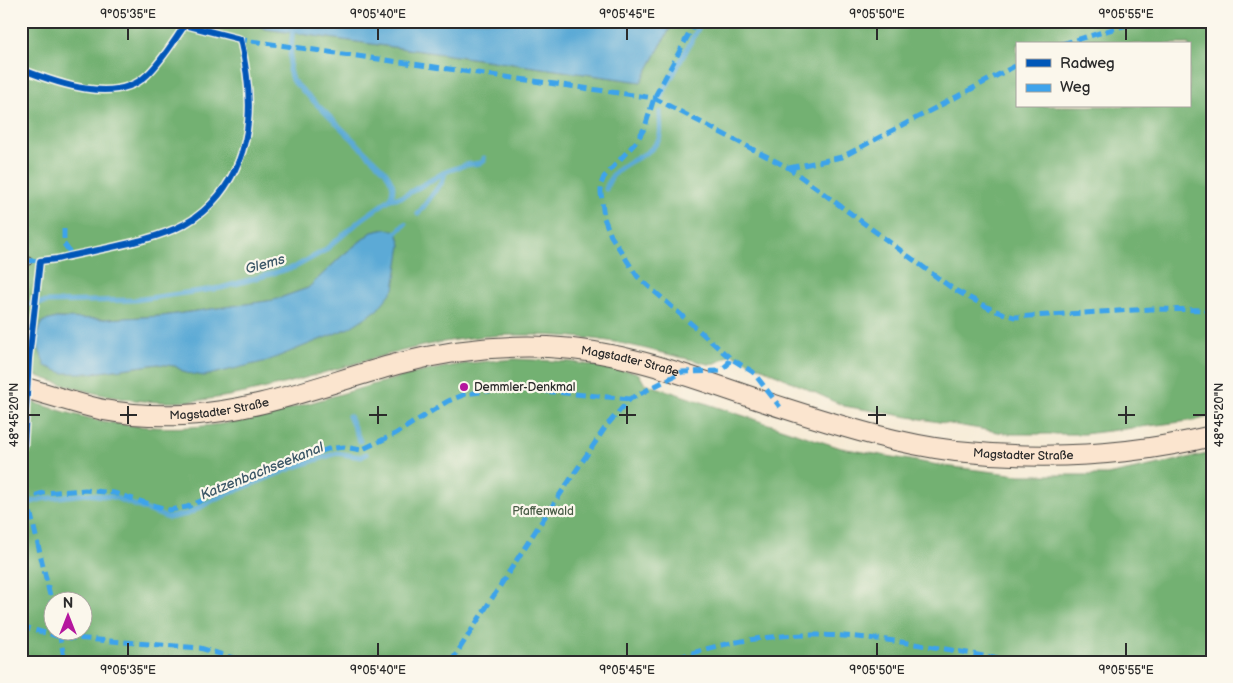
<svg xmlns="http://www.w3.org/2000/svg" width="1233" height="683" viewBox="0 0 1233 683" font-family="'Balsamiq Sans',sans-serif">
  <style>
    .forest { fill: #73b172; stroke: #4f6e4e; fill-rule: evenodd }
    .water { fill: #5caad6; stroke: #446a80 }
    .lines { fill: none; stroke-linecap: round; stroke-linejoin: round }
    .stream { stroke: #5caad6; stroke-width: 5 }
    .service-casing { stroke: #494844; stroke-width: 9 }
    .secondary-casing { stroke: #494844; stroke-width: 22 }
    .service { stroke: #fff; stroke-width: 7 }
    .secondary { stroke: #fbe5cf; stroke-width: 20 }
    .quiet { stroke: #3ea3eb; stroke-width: 5; stroke-dasharray: 10 5; stroke-linecap: butt }
    .cycleway-casing { stroke: #fbf7ec; stroke-width: 9 }
    .cycleway { stroke: #0057b8; stroke-width: 6 }
    .ticks { fill: none; stroke: #2b2b2b; stroke-width: 2 }
    .poi-dot { fill: #b5179e; stroke: #fbf7ec; stroke-width: 2 }
    .labels { text-anchor: middle; dominant-baseline: central; stroke-width: 4.5; stroke-linejoin: round; paint-order: stroke }
    .street-label { font-size: 12px; fill: #2b2b2b; stroke: #fbf7ec }
    .poi-label { font-size: 12px; fill: #2b2b2b; stroke: #fbf7ec; text-anchor: start }
    .park-label { font-size: 12px; fill: #495c46; stroke: #fbf7ec }
    .water-label { font-size: 14px; font-style: italic; fill: #3c5767; stroke: #fbf7ec }
    .neatline { fill: none; stroke: #2b2b2b; stroke-width: 2 }
    .ticks-label { font-size: 12px; text-anchor: middle; fill: #2b2b2b }
  </style>
  <rect width="100%" height="100%" fill="#fbf7ec"/>
  <filter id="ink" filterUnits="userSpaceOnUse"><feTurbulence type="fractalNoise" baseFrequency=".02" numOctaves="2"/><feDisplacementMap in="SourceGraphic" scale="10" xChannelSelector="R" yChannelSelector="G"/><feConvolveMatrix kernelMatrix="1 2 1 2 8 2 1 2 1" color-interpolation-filters="sRGB"/></filter>
  <filter id="wash" filterUnits="userSpaceOnUse"><feTurbulence type="fractalNoise" baseFrequency=".0096" numOctaves="4" result="noise"/><feDisplacementMap in="SourceGraphic" scale="20" xChannelSelector="R" yChannelSelector="G"/><feGaussianBlur stdDeviation="1.12" result="paint"/><feColorMatrix in="noise" values="0 0 0 0 0 0 0 0 0 0 0 0 0 0 0 0 0 1.4 0 .05"/><feComposite in="paint" operator="in"/></filter>
  <g filter="url(#wash)">
    <rect width="100%" height="100%" fill="#f6ead4"/>
    <g class="forest">
      <path d="M21,21H250L265,29L641,82L674,21H1212V416L1197,420L1084,434H1010L844,406L732,354C726,357 718,363 712,364C707,365 699,361 693,360C669,355 645,348 620,343C588,337 555,335 522,335C411,333 311,387 202,400C138,408 80,392 21,370V278H23L22,267L23,239H21ZM1017,44H1189V106H1017ZM386,229L397,232L401,245L186,373L175,366L158,364L93,373L38,330L43,322L56,318L105,319L162,316L274,300L308,288L343,255L372,232Z"/>
      <path d="M515,359L572,362L635,372L639,374L644,383L841,448L944,466L1019,475H1107L1212,453V662H21V398C85,420 135,432 204,426C253,422 300,405 348,392C382,382 416,372 451,366C472,362 493,361 515,359ZM52,600H82V630H52Z"/>
    </g>
    <g class="water">
      <path d="M250,21H674L641,82L265,29Z"/>
      <path d="M386,229L397,232L401,245L394,289L377,310L349,328L267,361L204,376L186,373L175,366L158,364L93,373H63L45,366L35,338L42,322L56,318L105,319L162,316L274,300L308,288L343,255L372,232Z"/>
    </g>
    <g class="lines">
      <g class="stream">
        <path d="M293,27L289,70L292,80L385,171C392,182 396,186 390,199"/>
        <path d="M662,97L663,93L702,21"/>
        <path d="M606,189C615,158 646,163 659,139C662,132 660,120 660,112"/>
        <path d="M418,214L442,182L445,173"/>
        <path d="M393,236L405,224"/>
        <path d="M21,305L47,302L135,300L221,288L295,267L324,251L362,219L390,199L402,197L445,172L465,165L480,163L484,161V158"/>
        <path d="M349,416L360,441"/>
        <path d="M21,505L42,499L86,494L113,497L168,518L188,514L215,499L292,468L337,453L361,457L366,454"/>
      </g>
    </g>
  </g>
  <g filter="url(#ink)">
    <g class="lines">
      <defs>
        <path id="service" d="M21,261H28"/>
        <g id="secondary">
          <path id="s1" d="M21,387C49,394 76,404 104,410C130,415 157,416 183,415C257,412 326,383 397,364C446,351 497,345 548,347C633,351 705,383 784,408C840,426 898,444 956,451C1041,460 1129,456 1212,436"/>
        </g>
      </defs>
      <use href="#service" class="service-casing"/>
      <use href="#secondary" class="secondary-casing"/>
      <use href="#service" class="service"/>
      <use href="#secondary" class="secondary"/>
      <g class="quiet">
        <path d="M172,21L189,26"/>
        <path d="M696,21L654,98L645,127L637,141L604,177L601,184V193L604,218L611,236L637,276L730,358L753,372L780,407"/>
        <path d="M237,39L654,98L789,168L953,289L993,310L1014,317L1151,309L1212,310"/>
        <path d="M1062,44L1137,22L1148,21"/>
        <path d="M789,168L842,157L1017,65"/>
        <path d="M64,229V244L72,255"/>
        <path d="M28,261L44,260"/>
        <path d="M27,498L52,604"/>
        <path d="M21,500L43,493L85,490L114,493L169,510L187,507L290,462L328,449L344,447L361,450L395,434L448,401L466,394L509,388L630,399"/>
        <path d="M21,626L60,637L200,648L247,662"/>
        <path d="M59,632L65,662"/>
        <path d="M451,662L536,530L607,425L630,399L682,372L720,371L728,364L730,358"/>
        <path d="M663,662C686,655 709,647 732,643C827,623 922,645 1016,662"/>
      </g>
      <defs>
        <path id="cycleway" d="M21,69C56,83 116,105 147,75C162,61 173,42 185,25L240,39C253,93 256,149 219,195C210,206 198,217 185,224C149,243 97,249 57,259L40,261L29,359L24,446L21,454"/>
      </defs>
      <use href="#cycleway" class="cycleway-casing"/>
      <use href="#cycleway" class="cycleway"/>
    </g>
  </g>
  <path class="ticks" d="M128,28V40M378,28V40M627,28V40M877,28V40M1126,28V40M128,406V424M378,406V424M627,406V424M877,406V424M1126,406V424M28,415H40M120,415H137M369,415H387M619,415H636M868,415H886M1118,415H1135M1193,415H1206M128,643V656M378,643V656M627,643V656M877,643V656M1126,643V656"/>
  <circle class="poi-dot" cx="464" cy="387" r="5"/>
  <g class="labels">
    <g class="street-label">
      <text stroke="none"><textPath href="#s1" startOffset="622">Magstadter Straße</textPath></text>
      <text stroke="none"><textPath href="#s1" startOffset="202">Magstadter Straße</textPath></text>
      <text stroke="none"><textPath href="#s1" startOffset="1028">Magstadter Straße</textPath></text>
    </g>
    <g class="poi-label">
      <text x="474" y="387">Demmler-Denkmal</text>
    </g>
    <g class="park-label">
      <text x="543" y="511">Pfaffenwald</text>
    </g>
    <g class="water-label">
      <text transform="translate(265 264) rotate(-16)">Glems</text>
      <text transform="translate(262 471) rotate(-22)">Katzenbachseekanal</text>
    </g>
  </g>
  <rect width="1233" height="683" fill="none" stroke="#fbf7ec" stroke-width="55"/>
  <rect x="1016" y="42" width="175" height="65" fill="#fbf7ec" stroke="#a8a59f"/>
  <rect x="1026" y="59" width="25" height="8" fill="#0057b8" stroke="#a8a59f"/>
  <text x="1060" y="68" font-size="15" fill="#2b2b2b">Radweg</text>
  <rect x="1026" y="84" width="25" height="8" fill="#3ea3eb" stroke="#a8a59f"/>
  <text x="1060" y="92" font-size="15" fill="#2b2b2b">Weg</text>
  <g transform="translate(68 616)"><circle r="24" fill="#fbf7ec" stroke="#a8a59f"/>
  <path d="M0-4L9 19L0 12L-9 19Z" fill="#b5179e"/>
  <text y="-8" font-size="14" font-weight="bold" text-anchor="middle" fill="#2b2b2b">N</text>
  </g>
  <rect x="28" y="28" width="1178" height="628" class="neatline"/>
  <g class="ticks-label">
    <text x="128" y="18">9°05'35"E</text>
    <text x="378" y="18">9°05'40"E</text>
    <text x="627" y="18">9°05'45"E</text>
    <text x="877" y="18">9°05'50"E</text>
    <text x="1126" y="18">9°05'55"E</text>
    <text transform="translate(14 415) rotate(-90)" y="4">48°45'20"N</text>
    <text transform="translate(1219 415) rotate(-90)" y="4">48°45'20"N</text>
    <text x="128" y="674">9°05'35"E</text>
    <text x="378" y="674">9°05'40"E</text>
    <text x="627" y="674">9°05'45"E</text>
    <text x="877" y="674">9°05'50"E</text>
    <text x="1126" y="674">9°05'55"E</text>
  </g>
</svg>
